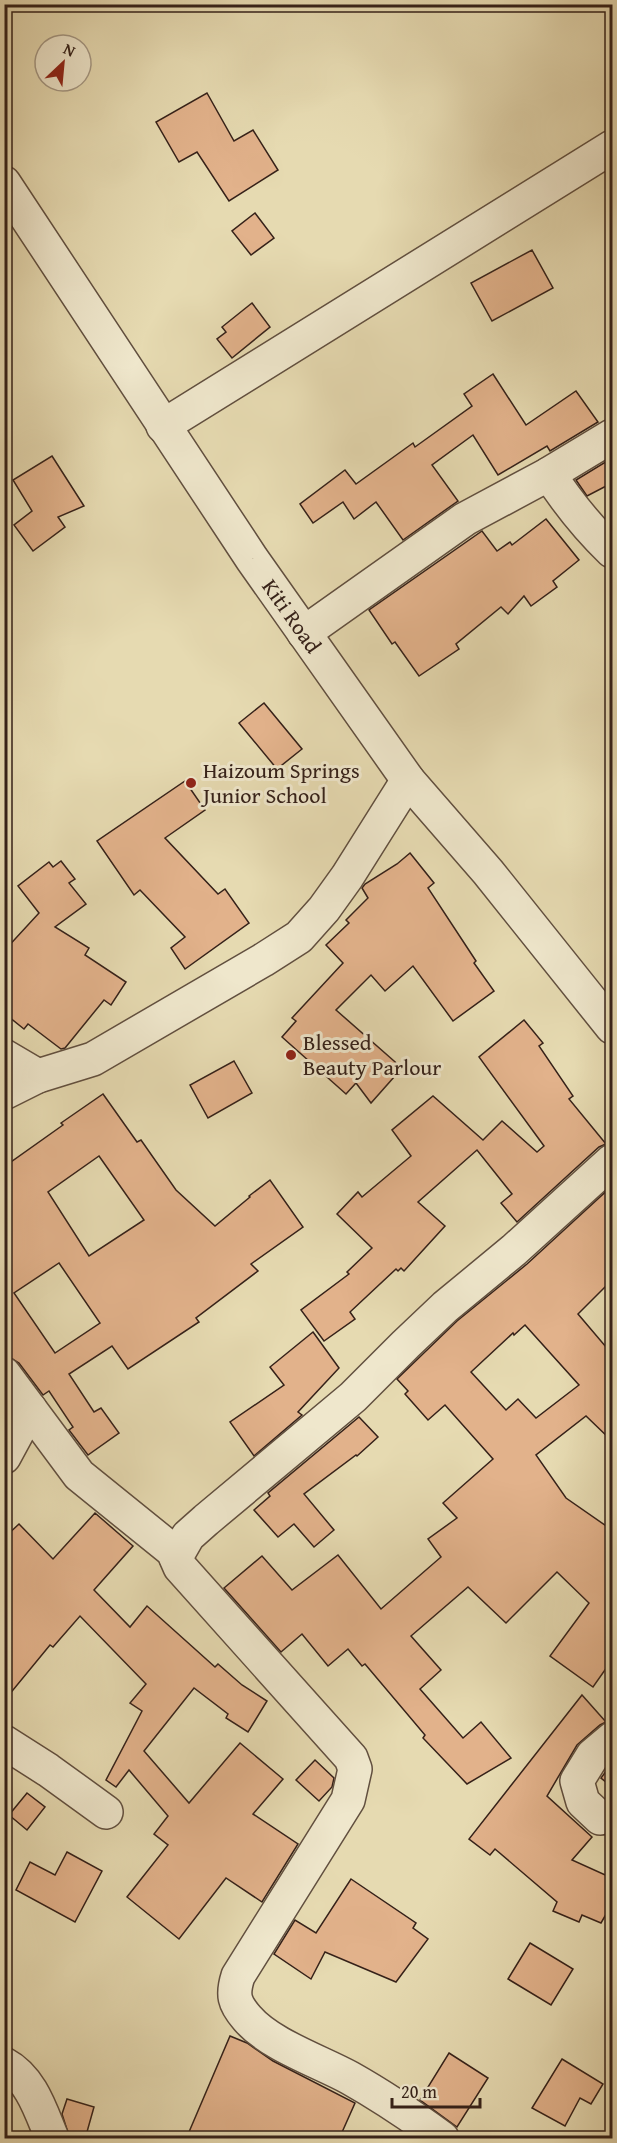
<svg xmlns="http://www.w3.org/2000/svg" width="617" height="2143" viewBox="0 0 617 2143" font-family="'Gentium Book Plus',serif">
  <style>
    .building { fill: #e2b28b; stroke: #352119; stroke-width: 1.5; fill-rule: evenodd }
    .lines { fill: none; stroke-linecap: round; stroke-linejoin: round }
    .minor-casing { stroke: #614f3f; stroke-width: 36 }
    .minor { stroke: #efe7cc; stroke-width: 33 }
    .poi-dot { fill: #8f2418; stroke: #efe7cc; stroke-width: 2 }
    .labels { text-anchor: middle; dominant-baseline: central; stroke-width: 6; stroke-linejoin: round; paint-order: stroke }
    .street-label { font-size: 22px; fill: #352119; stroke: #efe7cc }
    .poi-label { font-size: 22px; fill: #352119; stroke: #efe7cc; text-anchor: start }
  </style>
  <rect width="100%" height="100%" fill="#e6dab1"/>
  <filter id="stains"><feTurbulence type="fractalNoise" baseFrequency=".00333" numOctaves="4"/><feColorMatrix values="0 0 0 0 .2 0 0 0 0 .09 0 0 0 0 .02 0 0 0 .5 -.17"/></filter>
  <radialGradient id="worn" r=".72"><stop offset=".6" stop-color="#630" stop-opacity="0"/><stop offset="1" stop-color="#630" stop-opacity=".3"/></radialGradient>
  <g class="building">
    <path d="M207,93L234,141L253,130L278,170L229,201L197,152L179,162L156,122Z"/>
    <path d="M255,213L274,238L251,255L232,231Z"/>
    <path d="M532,250L553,288L492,321L471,283Z"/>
    <path d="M252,303L270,327L232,358L217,339L226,332L222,327Z"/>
    <path d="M493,374L526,425L576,391L598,422L550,451L547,446L498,475L473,435L432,465L458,501L403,540L376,502L354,519L343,502L313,523L300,504L345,470L356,484L413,443L415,447L472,406L464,394Z"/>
    <path d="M52,456L84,506L58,517L65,527L33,551L14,525L32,511L13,480Z"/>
    <path d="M612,458V483L587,496L576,480Z"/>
    <path d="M546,519L579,560L553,581L557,587L531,606L524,596L508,614L501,607L456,644L459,649L419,676L395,642L392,644L369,610L482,531L497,551L510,542L512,545Z"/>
    <path d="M264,703L302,749L277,769L239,723Z"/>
    <path d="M185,781L205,810L165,838L218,894L225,889L249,923L185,969L171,948L185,937L140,890L134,895L97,841Z"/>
    <path d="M410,853L434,883L428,888L476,961L474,963L494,991L453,1021L413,966L385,991L371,975L336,1010L402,1068L371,1103L356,1083L346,1094L282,1037L296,1021L292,1018L343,963L326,945L349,923L346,920L368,898L362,888L365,884L397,864Z"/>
    <path d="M61,861L75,879L69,883L86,904L55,927L89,948L85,955L126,982L111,1005L104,1000L65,1048L61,1049L28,1024L24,1029L4,1013V951L39,913L18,886L49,862L53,867Z"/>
    <path d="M524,1020L543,1043L539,1046L573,1096L569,1099L606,1144L599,1147L517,1222L501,1203L512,1194L477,1150L418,1202L445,1226L404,1271L401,1268L398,1271L396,1269L350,1312L355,1319L324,1341L301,1310L349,1274L347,1272L372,1248L337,1214L358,1192L362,1197L411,1156L392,1130L433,1096L483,1140L502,1121L537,1152L544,1146L479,1057Z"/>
    <path d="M234,1061L252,1093L208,1118L190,1085Z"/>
    <path d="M103,1094L137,1142L141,1140L176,1190L215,1226L250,1197L249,1196L270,1180L303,1227L251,1264L258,1271L196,1318L199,1322L128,1369L112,1346L69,1374L94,1412L101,1408L119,1433L88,1455L69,1430L73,1427L49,1391L43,1395L19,1363L4,1354V1167L63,1125L61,1123ZM99,1156L144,1220L89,1256L48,1192ZM59,1263L100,1323L55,1353L14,1293Z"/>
    <path d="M612,1186V1280L578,1314L612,1354V1441L586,1416L536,1455L566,1498L612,1530V1660L593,1687L550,1656L589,1603L557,1572L506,1623L468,1587L411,1636L441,1670L420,1689L463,1738L481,1722L511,1758L467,1784L423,1738L425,1735L365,1664L362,1666L348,1649L328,1666L302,1634L281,1652L224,1588L262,1556L292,1590L338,1555L381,1609L441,1557L428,1539L457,1518L443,1503L493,1459L445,1405L428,1420L405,1394L408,1391L397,1379L457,1321L527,1264ZM525,1325L579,1385L536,1418L518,1399L506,1410L471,1372L513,1333L514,1335Z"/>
    <path d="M313,1332L339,1368L298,1412L302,1415L254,1456L230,1422L284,1385L270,1367Z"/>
    <path d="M359,1417L378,1437L357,1456L356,1455L304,1494L334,1530L314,1547L294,1524L278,1537L254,1510L270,1496L268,1493Z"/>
    <path d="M95,1513L133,1546L94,1590L130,1627L147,1606L215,1667L218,1664L242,1685L267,1701L248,1732L226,1718L228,1714L194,1688L144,1751L189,1803L240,1743L283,1779L253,1814L298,1844L262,1902L226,1878L179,1939L127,1897L168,1845L154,1834L168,1816L129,1770L116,1787L106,1780L142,1711L130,1703L146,1684L80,1616L53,1647L50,1645L4,1701V1538L19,1524L53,1559Z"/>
    <path d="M582,1695L606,1722L600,1725L577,1745L547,1796L592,1837L572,1860L612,1878V1904L601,1923L582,1915L579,1922L553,1911L557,1902L495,1849L490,1855L469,1839Z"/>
    <path d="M315,1760L334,1778L332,1787L319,1801L296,1780Z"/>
    <path d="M612,1763V1787L601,1778Z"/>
    <path d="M27,1793L45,1807L27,1830L9,1815Z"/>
    <path d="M67,1852L102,1871L75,1922L16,1890L30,1862L55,1875Z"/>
    <path d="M351,1879L416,1923L413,1928L428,1939L396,1982L325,1952L311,1979L274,1954L295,1920L316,1933Z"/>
    <path d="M530,1943L573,1969L551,2005L508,1979Z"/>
    <path d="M230,2036L247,2043L273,2061L355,2103L339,2139H186Z"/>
    <path d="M449,2053L488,2078L457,2127L420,2100Z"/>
    <path d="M562,2059L603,2084L591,2104L580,2098L565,2126L532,2108Z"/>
    <path d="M67,2099L94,2107L85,2139H70L62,2114Z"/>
  </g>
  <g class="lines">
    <defs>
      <g id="minor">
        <path id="s1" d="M4,183L252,559L408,780L488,872L612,1027"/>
        <path d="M163,426L612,147"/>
        <path d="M549,474L612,436"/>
        <path d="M304,633L465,519L549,474C568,503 587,527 612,551"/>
        <path d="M4,1056L38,1076"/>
        <path d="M4,1093L38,1076L93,1059L263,960L299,937L324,909L347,877L408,780"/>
        <path d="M4,1374L79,1475L173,1551L180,1567L351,1758L355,1769L348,1800L238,1976C232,1995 234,2003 247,2018C270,2045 319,2061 350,2078C382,2096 413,2117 442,2138"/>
        <path d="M4,1457L30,1409"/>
        <path d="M176,1557L188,1536L206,1520L353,1397L406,1344L445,1307L514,1250L612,1161"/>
        <path d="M4,1742L48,1770L106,1812"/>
        <path d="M600,1818L583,1802L577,1781L593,1755L612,1739"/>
        <path d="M4,2064C32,2079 41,2112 52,2138"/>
      </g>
    </defs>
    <use href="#minor" class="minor-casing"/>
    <use href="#minor" class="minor"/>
  </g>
  <g class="poi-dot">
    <circle cx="191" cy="783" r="6"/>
    <circle cx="291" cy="1055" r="6"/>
  </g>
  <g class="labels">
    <g class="street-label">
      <text stroke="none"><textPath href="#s1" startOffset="520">Kiti Road</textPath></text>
    </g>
    <g class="poi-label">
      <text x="203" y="770">Haizoum Springs<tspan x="203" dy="25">Junior School</tspan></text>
      <text x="303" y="1042">Blessed<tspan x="303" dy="25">Beauty Parlour</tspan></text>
    </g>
  </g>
  <rect width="617" height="2143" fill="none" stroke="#e6dab1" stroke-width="24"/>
  <rect x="6" y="6" width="605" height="2131" fill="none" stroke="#352119" stroke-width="3"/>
  <rect x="12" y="12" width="593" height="2119" fill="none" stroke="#352119" stroke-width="1.5"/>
  <g transform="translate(63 63) rotate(26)"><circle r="28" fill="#efe7cc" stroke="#a59884" stroke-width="1.5"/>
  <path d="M0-4.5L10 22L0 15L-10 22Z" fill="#8f2418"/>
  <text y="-9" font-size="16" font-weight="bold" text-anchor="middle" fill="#352119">N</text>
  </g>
  <path d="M392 2098v9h88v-9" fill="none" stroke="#352119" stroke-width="3"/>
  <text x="401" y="2098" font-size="18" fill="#352119" stroke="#efe7cc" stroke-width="4.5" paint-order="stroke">20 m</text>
  <rect width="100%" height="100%" filter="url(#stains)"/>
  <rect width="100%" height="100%" fill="url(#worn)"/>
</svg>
